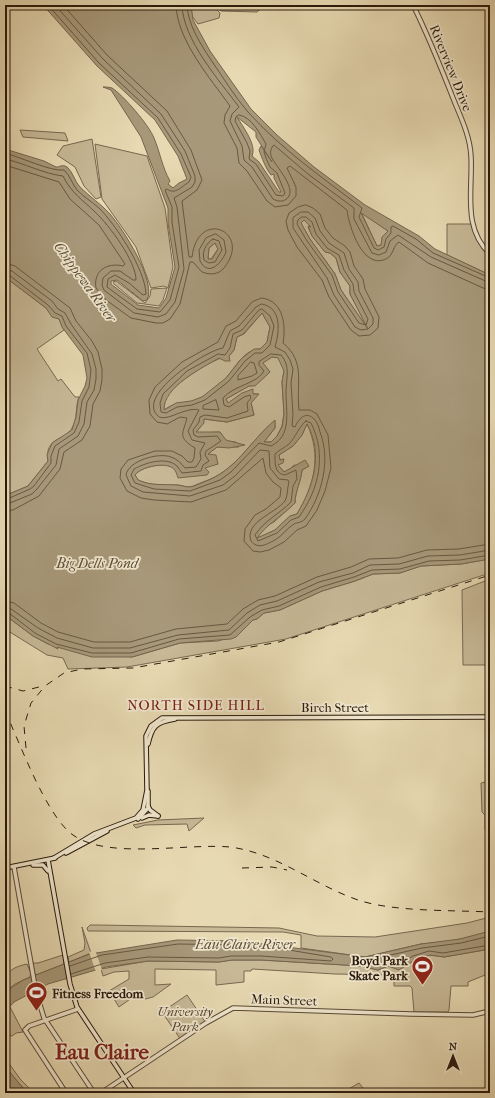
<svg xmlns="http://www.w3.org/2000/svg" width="495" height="1098" viewBox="0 0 495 1098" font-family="'IM FELL French Canon',serif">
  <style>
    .green { fill: #c7b896; stroke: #786850 }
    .water { fill: #a79879; stroke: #75654d; fill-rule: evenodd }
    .pier { fill: #e7d9b2 }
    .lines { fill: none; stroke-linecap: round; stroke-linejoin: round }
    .shore { stroke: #685842; stroke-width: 1 }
    .tertiary-casing { stroke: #594935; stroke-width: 5.5 }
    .secondary-casing { stroke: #2a190b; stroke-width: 5.5 }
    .tertiary { stroke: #efe6cd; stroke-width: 3.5 }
    .secondary { stroke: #efe6cd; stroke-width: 3.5 }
    .rail { stroke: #2a190b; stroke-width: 1; stroke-dasharray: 7 7; stroke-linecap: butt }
    .labels { text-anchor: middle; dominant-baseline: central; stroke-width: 3.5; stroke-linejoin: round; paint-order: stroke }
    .street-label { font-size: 13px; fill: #2a190b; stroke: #efe6cd }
    .poi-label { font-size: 13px; font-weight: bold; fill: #2a190b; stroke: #efe6cd; text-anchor: end }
    .park-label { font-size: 13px; font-style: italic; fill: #594935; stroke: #efe6cd }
    .water-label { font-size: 14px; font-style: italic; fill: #5c4c37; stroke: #efe6cd }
    .neighbourhood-label { font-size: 14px; letter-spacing: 1px; fill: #7a1f14; stroke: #efe6cd }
    .town-label { font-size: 21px; font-weight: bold; fill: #7a1f14; stroke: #efe6cd }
  </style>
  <rect width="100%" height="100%" fill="#e7d9b2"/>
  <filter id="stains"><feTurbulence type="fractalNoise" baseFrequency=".005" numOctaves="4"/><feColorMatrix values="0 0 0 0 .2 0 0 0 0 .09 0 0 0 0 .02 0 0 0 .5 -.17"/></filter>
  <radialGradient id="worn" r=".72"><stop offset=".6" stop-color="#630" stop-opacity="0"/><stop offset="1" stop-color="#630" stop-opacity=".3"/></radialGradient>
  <g class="green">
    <path d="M191,5H212L220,13L219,18L198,24L192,16Z"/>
    <path d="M215,5H265L257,12L221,11Z"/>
    <path d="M20,130L65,133L68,141L23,137Z"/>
    <path d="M92,139L101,197L96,199L84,186L75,167L57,155L63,146Z"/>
    <path d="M95,144L147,156L165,208L173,267L168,288L164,286L151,288L136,247L102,199Z"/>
    <path d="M361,212L388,231L381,245L377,246Z"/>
    <path d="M304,220L312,228L308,227L312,236L325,252L330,253L336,258L340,272L350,286V294L370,332L341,290L335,274L310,239L300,222Z"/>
    <path d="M447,224H471L475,236L490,258V275L447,255Z"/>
    <path d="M215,243L218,249L211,259H208L209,248Z"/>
    <path d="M5,277L46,308L54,317L59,319L64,330L37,349L58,381L61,379L75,397H79C75,407 78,418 72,428C65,441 44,437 48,461L28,486L9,494L5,498Z"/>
    <path d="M116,281L145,303L150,296L151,289L167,288L163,300L159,306L137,303L114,284L113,282Z"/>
    <path d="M262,313L270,327L267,342L260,349C244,349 235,368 226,378C217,388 205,397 193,401C181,404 175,402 164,410C164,405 164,399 167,395C179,381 211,359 229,356L234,350L237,337L244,334Z"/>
    <path d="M272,357H278L282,363L284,371L282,382L284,414L282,426L277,436L271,442H264L275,428V421C248,442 238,470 203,482C199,483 193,487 189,487C185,487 181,485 177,485C163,485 151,486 138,480L135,475C140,468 157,464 166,465C172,466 175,469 181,469C194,468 205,466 218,464L207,455L217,447H239L236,442L226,441L220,432L196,433L203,423L204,419L227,422L254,415L251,403L258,394H253L228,404L226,399L249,386L255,385L270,372L262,363Z"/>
    <path d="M307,424C322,456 314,486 297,514L290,516L275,530L256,539L266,526L274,522L295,503C295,491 301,482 302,470L309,466L294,465L290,469L284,472L278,465L284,459L280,460L279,455L293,446L302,435Z"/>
    <path d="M490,559V573L286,639L127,667L68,669L63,658L47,655L5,629V615L33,636L48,644L132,657L180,643L218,641L239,634L253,620L257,619L264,613L280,610L322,591L355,581L373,574L400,573L421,566L461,564Z"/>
    <path d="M490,579V665H463L462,590Z"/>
    <path d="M490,781V830H485V815L482,812L481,783Z"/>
    <path d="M204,818L189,831L187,824L145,825L136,828L133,825L158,820Z"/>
    <path d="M490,917V931L486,934L445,942L421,944L365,957L301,948V935L283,932L88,931L87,928L90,925H98L279,928L317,936L375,937L467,923Z"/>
    <path d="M82,927L91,953L69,962L68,957L84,950L85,943Z"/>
    <path d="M490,949V973L468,982V986H451L449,1010L448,1012H414L412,988L410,986H394V975L335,974L252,969L251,971H244V982L216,985V970L155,969V985L171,984L153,997L145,999L142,996L133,997L119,1007L109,991L129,979V971L114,972L103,976L101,969L148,961L219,962L232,960H261L361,966L378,970L388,966L399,969L415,960L430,955L444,957Z"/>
    <path d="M63,955L64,964L36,975L34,972H31L30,977L15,984L5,992C5,973 9,968 27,964L30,971L34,970L33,963H38Z"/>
    <path d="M187,995L206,1023L181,1040L162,1012Z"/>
    <path d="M10,1007L23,1032L16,1033L12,1036L7,1035L5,1039V1014Z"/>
    <path d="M5,1058L21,1080L34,1093H27C19,1081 5,1073 5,1058Z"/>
    <path d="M359,1083L367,1093H342Z"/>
  </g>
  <g class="water">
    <path d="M43,5H191L193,20L210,51L251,109L277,135L314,167L365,205L419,236L435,249L490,275V559L461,564L421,566L400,573L373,574L355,581L322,591L280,610L264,613L257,619L253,620L236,637L231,639L180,643L132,657H92L57,647L58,649L33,636L5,615V498L9,494L28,486L48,461L47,455L52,443L72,430L76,417L78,400L85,386L87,378L83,355L62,327L59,319L52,317L46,308L5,277V149L44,161L56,167C60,167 62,164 67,167C73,172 75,182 80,187C90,197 101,204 110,214C123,229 157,282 147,300L143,301L117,280L111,281V284L138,305L159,308L166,298L175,267L168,223V208L141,137L111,90L103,87C106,87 109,87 112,88C123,95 149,125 154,138C160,152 162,167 170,181L168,184L173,188L179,183L187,179L178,156L155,120L97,66ZM237,117L256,132V137L272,162L261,146L259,150C262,158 265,167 271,175L274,174V178L281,192H279L259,162L252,156C257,145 243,127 237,117ZM361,213L388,231L382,237L381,245L377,246ZM304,220L311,227L308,226L312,236L325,252L330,253L336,258L340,272L350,286V294L368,329L341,290L335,274L310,239L301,223ZM215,243L218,249L212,259H208L209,248ZM262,313L270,327L267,342L260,349H254L242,358L226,378L202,397L191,401L176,403L164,410C163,387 202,368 219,358L225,361H230L229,356L234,350L237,337L243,334ZM272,357L278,358L284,371L282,382L284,414L282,427L277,436L271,442H264L275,428V420C249,442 237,470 204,482C199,484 194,487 189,487C185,487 181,485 177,485C163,484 151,486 138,480L135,475C140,467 166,461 174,469C176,471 177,475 178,478L207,475L209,472L205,468L218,464L216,455L208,454L217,447L229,448L245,445L226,440L220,432H196L204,423V419L227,422L254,415L251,403L259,394H253V389L242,393L228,403L226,399L249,386H255L270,372L263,363ZM307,424C324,454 313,487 297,514L290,516L275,530L257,538C267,524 282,516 295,503C295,491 301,482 302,470L309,466L305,460L284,472L278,465L283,463L284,459L280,460L279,455L293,446L302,435Z"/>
    <path d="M490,931V949L444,957L430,955L415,960L399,970L388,966L378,970L361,966L261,960H232L219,962L148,961L106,967L48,984L14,1002L5,1012V992L23,980L90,954L177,940L240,941L365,957L421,944L460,939Z"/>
    <path d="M5,1066L27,1093H5Z"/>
  </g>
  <path class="pier" d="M95,950L102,970L96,972L89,952Z"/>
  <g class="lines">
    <g class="shore">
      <path d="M176,5C177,40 210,78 230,106L225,115L224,123L237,148L239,163L247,171L267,201L275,207L288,205L296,196V187L287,168L290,166L347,210C349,227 363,270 386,259C394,255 393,245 399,242L428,263L483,288L490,289"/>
      <path d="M182,5C183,40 219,80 239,107L232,114L230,121L242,146L244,160L252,167L273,199C277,201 281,202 285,200C301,191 274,165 271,156C270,152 271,147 274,145L308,174L354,208V219L372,253L379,255L386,252L390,241L398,235L431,257L490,283"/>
      <path d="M187,5C188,25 200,43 211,60C223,77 234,96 248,112C281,149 323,178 362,208L359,217L374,248L378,250L384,247L386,239L391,233V227L393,226L416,239L433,253L490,278"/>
      <path d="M239,115C252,117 260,134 266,144L264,152L266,158L270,167L277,173L285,193L283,196L276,195L256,164L249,159L250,151L247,143L235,121L236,117Z"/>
      <path d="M5,153C20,157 52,172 64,170C70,175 72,184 77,190C84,197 92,202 99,208C116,225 145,269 146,294L143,295L129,283L115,275L108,279L107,287L137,309L160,312L170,300L179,267L172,222V207L165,190L167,189C175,195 181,187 189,182L191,177L181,154L158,118L99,63L48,5"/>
      <path d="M5,159C24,163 44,174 63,176C71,193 83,200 95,212C109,225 136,261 136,280H133L120,271H111L103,278L102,285L104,290L134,313L158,317L166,314L175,302L184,269L177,207L174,198L192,187L195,182V176L185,151L161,114L103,59L55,5"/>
      <path d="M5,165L59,182L70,199L99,225L125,264L123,266C107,262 93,271 96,288L106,300L131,318L156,323H163L170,319L180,304L190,262H193L202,272C210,275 218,275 224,268C253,232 198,207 192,257H189L182,201L197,190L202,180L191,150L167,111L107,55L63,5"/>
      <path d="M306,205L313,208L320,214L325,228L333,238L345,246L350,252L354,266L363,279L365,289L379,317L378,328L370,335L359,336L351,330L329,297L322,280L297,247L288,230L286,221L289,213L298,207Z"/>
      <path d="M301,212H308L315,218L320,231L329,243L344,253L349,269L358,282L359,291L373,318V324L368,329L361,330L355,327L334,295L327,278L293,228V218Z"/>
      <path d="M302,217H306L312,222L316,234L327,248L339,255L344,270L353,284L354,292L368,319L366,325L359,323L338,292L332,275L307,241L297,224L298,220Z"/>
      <path d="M216,234L224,240L226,252C222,262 209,278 200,261L199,250L206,238Z"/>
      <path d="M213,239L219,241L222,250L215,262L209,263L204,260C202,252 205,244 213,239Z"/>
      <path d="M5,263L15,266L70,308L76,321L92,341L98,352L102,369V380L100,391L93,404L90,426L82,440L64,452L60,469L39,496L13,510L5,511"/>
      <path d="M5,269L12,271L52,301L58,309L65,313L71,324L92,354L96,369V379L94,390L87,402L84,424L78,436L59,449L56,465L37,489L32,494L5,505"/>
      <path d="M5,274L9,275L48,305L55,313L62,316L66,326L87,353L91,370L89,387L82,401L79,422L74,433L55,446L51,456V463L34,486L30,489L5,500"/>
      <path d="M262,298C284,301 286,326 283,343C306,362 296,383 299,410H310L317,414L328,435L331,468L325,491L317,510L306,526L297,530L284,542L269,550L260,552L253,551L244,541L245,529L255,515L266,509L280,497L281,488L273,482L266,473L263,458L226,490L191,502L154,500L141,498L127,491L120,478L121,469L128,460L155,451H172L182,456L188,462H192L194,458L195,448C177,437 183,434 187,418L180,417L167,424L157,422L150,414L149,400L155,387L182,362L218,342L226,326L236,321L252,302Z"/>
      <path d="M262,304C283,308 279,333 275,347L285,352L290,360L293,369L291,383L293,414L292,426L295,427C298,420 305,411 313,418C317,421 319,427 320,432C331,460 322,495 305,519C301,523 298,522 294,524C287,528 282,536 275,540C267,544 258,550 251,541C244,522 276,513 285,501C288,496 287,488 289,482L288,480L279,479L270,468L269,451L260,450L235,476L223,485L190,496L143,492L131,486L126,475C128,461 158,452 171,457C177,459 181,463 185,468L196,467L201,459L200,452L205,443L192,440L188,431L199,410C186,406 166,423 158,416C135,395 207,350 223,348L230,331L239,326L256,307Z"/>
      <path d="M262,309L270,316L274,326L270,345L262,353H255L245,361L229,381L205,400L192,405L177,407L166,413L161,412L160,403L163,394L187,371L218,354L225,355L230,348L233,334L242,330L258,311Z"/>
      <path d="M271,354L281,355C291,367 286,378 286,393C286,412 292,436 271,446L259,443L231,472L220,480L190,491L154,489L135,483L131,475L134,469C145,463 166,456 177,466C179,468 180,471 182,473L201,471L203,465L209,461L205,455L206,451L221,441L217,436L198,437L194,435L193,430L199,422L200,417L205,415L227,418L248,411L247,403L251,398L250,395L244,397L229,407L224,405L223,398C234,385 257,384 264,371L259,365V362Z"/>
      <path d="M251,362L254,363L257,373L252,376L238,380V376Z"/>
      <path d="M216,400L219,410L203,409V406Z"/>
      <path d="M306,421L311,423C327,455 319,489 299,517L291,520L277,533L258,541L255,535C264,521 279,514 291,502L293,486L297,479L296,470L285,475C274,474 275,462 275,454C279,450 284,448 289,444C295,438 300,425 306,421Z"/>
      <path d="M5,601L14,603L41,623L58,632L94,642H130L176,629L227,624L243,609L258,600L275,596L317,577L351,567L369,559L398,558L427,550L459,549L490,544"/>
      <path d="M5,607L11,609L38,628L57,638L93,648H130L178,635L229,630L247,613L260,605L277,601L319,582L353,573L370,565L399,564L428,556L460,555L490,550"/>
      <path d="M5,612L9,613L35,633L56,644L92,653H131L179,639L230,635L250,617L262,610L279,606L321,587L354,577L372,570L400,569L429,561L460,560L490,555"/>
      <path d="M490,936L461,943L422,948L368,960L367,962L378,966L388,962L400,964L413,956L429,951L443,953L490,945"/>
      <path d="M70,966L102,955L178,944L240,945L289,950L331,957L333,959L331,961L261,956H231L219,958L148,957L105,963L71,974"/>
    </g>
    <defs>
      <g id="tertiary">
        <path d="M413,5C429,37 442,70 455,103C462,120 470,137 471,156C473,190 462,228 490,254"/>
        <path d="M14,867L36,992L44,1018L94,1093"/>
        <path d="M66,1093L25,1030L29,1026L78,1009"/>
        <path d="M101,1093L206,1023L233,1008L411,1014L473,1015L490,1011"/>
      </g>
      <g id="secondary">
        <path d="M148,744C152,726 156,722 175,719"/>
        <path d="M148,806L150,810L158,816"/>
        <path d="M142,818L149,815L158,816"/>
        <path d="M138,819L148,808V791"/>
        <path d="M66,853L107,831"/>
        <path d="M54,858L94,834L136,818L143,810L147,790L146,736L151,726L162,718L490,717"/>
        <path d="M48,860L70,984L77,1007L134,1093"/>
        <path d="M33,865H43L48,871"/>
        <path d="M5,868L55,858"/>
      </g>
    </defs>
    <use href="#tertiary" class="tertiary-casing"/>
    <use href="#secondary" class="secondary-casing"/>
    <use href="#tertiary" class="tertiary"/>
    <use href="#secondary" class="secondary"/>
    <g class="rail">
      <path d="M5,686L23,691L43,686"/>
      <path d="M5,711C20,743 46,816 73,835C108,860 186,843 230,847C277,853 314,885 358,900C394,912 451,910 490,912"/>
      <path d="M26,748L24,726L31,703L45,686L64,673L82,669L133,668L279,642L490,575"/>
      <path d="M242,868L272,867L287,870"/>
    </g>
  </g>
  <defs>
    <symbol id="stadium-pin" viewBox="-11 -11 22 30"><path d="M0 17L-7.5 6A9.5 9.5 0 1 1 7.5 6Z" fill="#8f2418" stroke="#efe6cd"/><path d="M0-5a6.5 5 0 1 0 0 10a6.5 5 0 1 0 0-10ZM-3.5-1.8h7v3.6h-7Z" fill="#fff"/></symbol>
  </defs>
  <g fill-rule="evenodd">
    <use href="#stadium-pin" x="410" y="954" width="25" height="34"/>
    <use href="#stadium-pin" x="24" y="980" width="25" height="34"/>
  </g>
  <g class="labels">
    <g class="street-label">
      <text transform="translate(451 68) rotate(68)">Riverview Drive</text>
      <text x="335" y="707">Birch Street</text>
      <text transform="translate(284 1000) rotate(2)">Main Street</text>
    </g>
    <g class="poi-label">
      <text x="408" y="960">Boyd Park<tspan x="408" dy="15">Skate Park</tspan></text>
      <text x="52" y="993" text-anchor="start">Fitness Freedom</text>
    </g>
    <g class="park-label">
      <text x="185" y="1011">University<tspan x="185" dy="15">Park</tspan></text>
    </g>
    <g class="water-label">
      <text transform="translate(85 282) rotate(54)">Chippewa River</text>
      <text x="97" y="563">Big Dells Pond</text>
      <text x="245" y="944">Eau Claire River</text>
    </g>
    <g class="neighbourhood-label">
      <text x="196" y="705">NORTH SIDE HILL</text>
    </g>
    <g class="town-label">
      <text x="102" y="1052">Eau Claire</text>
    </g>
  </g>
  <rect width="495" height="1098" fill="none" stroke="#e7d9b2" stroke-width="20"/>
  <rect x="6" y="6" width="483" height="1086" fill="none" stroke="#2a190b" stroke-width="2"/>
  <rect x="10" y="10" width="475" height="1078" fill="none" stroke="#2a190b"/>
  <g transform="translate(453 1056)" stroke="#efe6cd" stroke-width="3" paint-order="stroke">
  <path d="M0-3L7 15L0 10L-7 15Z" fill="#2a190b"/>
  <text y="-6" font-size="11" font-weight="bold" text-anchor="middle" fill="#2a190b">N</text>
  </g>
  <rect width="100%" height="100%" filter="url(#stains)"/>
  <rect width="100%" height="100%" fill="url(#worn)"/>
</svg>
